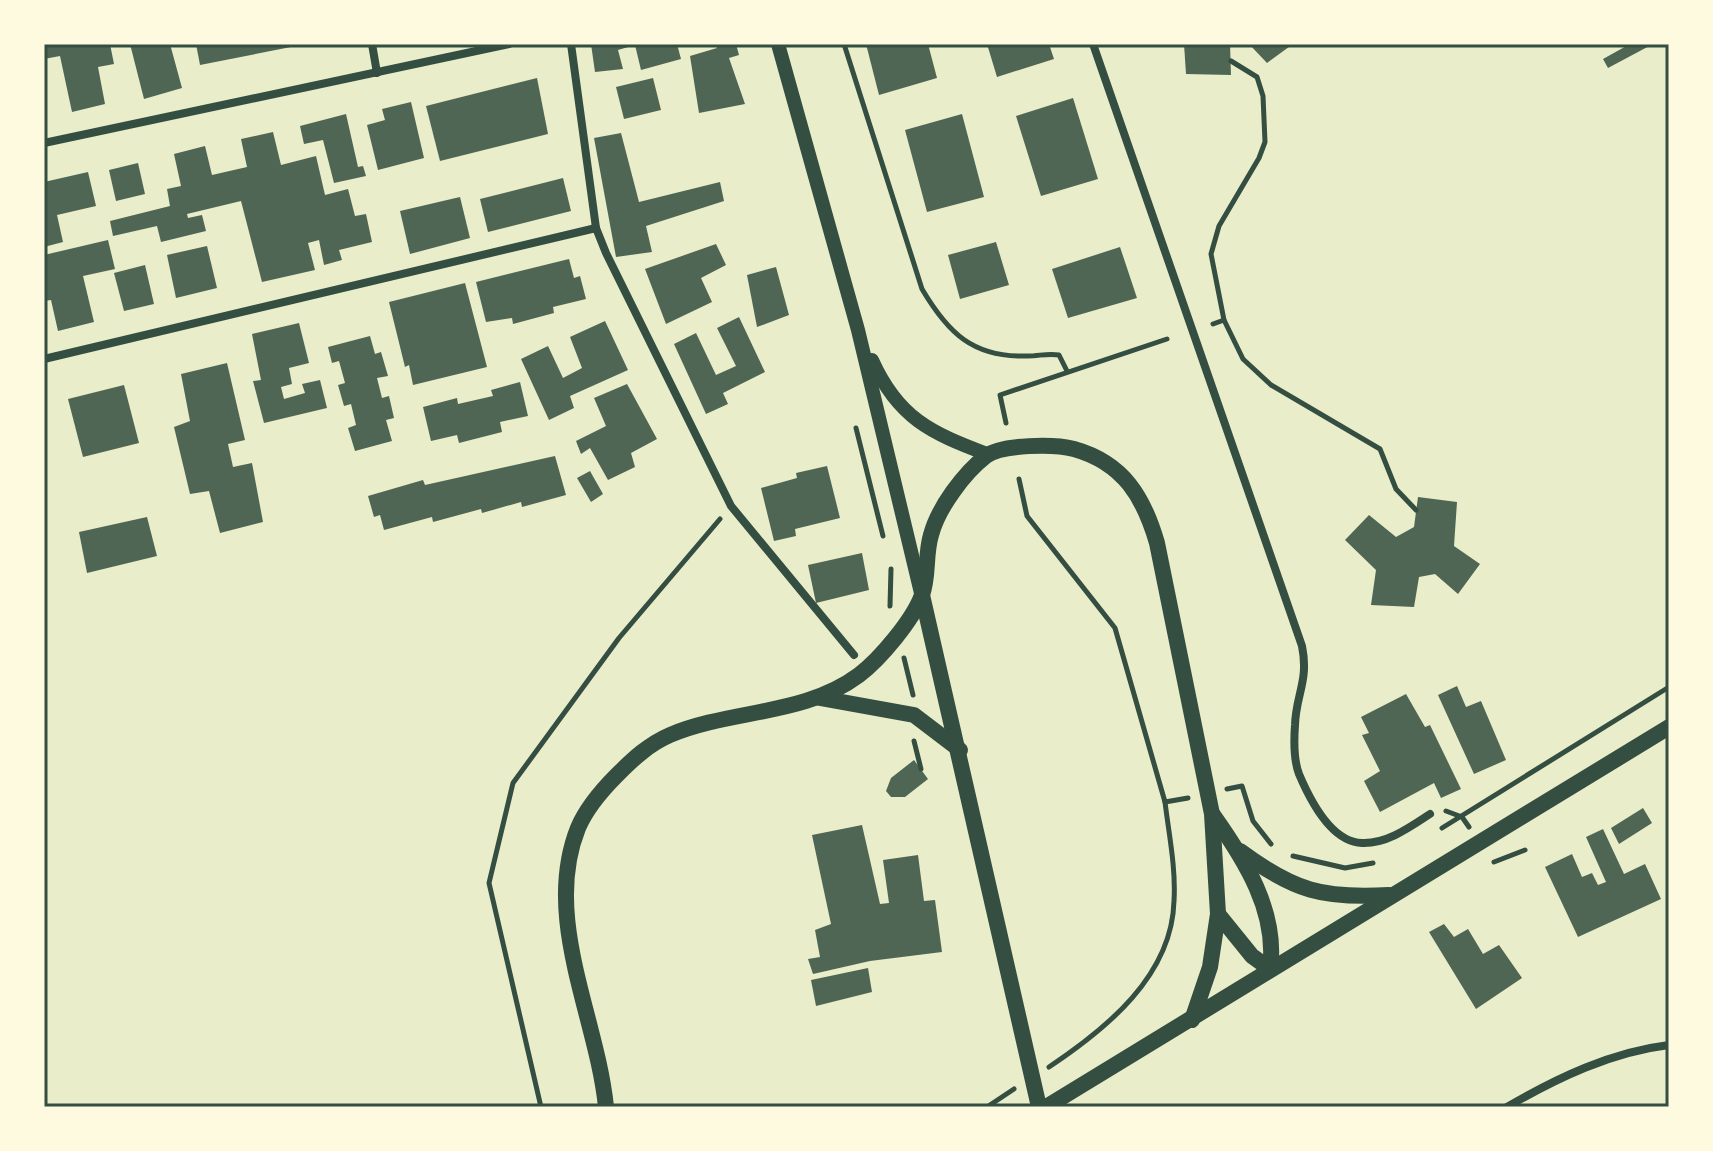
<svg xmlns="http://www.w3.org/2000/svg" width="1713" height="1151" viewBox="0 0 1713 1151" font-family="'Times New Roman',serif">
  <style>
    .building { fill: #4f6655 }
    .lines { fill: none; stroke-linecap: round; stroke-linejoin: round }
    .path { stroke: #344e41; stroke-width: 5 }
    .minor { stroke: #344e41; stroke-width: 8 }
    .tertiary { stroke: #344e41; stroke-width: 14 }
    .secondary { stroke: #344e41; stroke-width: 16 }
    .neatline { fill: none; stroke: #344e41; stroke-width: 3 }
  </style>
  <rect width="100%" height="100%" fill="#e9edc9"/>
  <g class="building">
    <path d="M44,44H110L114,64L98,67L105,104L72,112L60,56L44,59Z"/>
    <path d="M130,44H170L182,88L144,99Z"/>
    <path d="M196,44H301V45L200,65Z"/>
    <path d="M591,44H677L681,59L641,70L635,45L618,50L623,69L595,72Z"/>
    <path d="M716,44H736L739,55L729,58L745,104L699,113L690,56L717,48Z"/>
    <path d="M866,44H928L937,78L879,95Z"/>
    <path d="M987,44H1049L1054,59L997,77Z"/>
    <path d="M1184,44H1230L1231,75L1186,74Z"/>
    <path d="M1249,44H1293L1267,63Z"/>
    <path d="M1630,44H1653L1608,68L1603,59Z"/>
    <path d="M537,78L548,134L440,161L426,106Z"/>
    <path d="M653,78L661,110L624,119L616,87Z"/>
    <path d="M1073,98L1098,179L1041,196L1016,116Z"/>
    <path d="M411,102L424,158L378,170L367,125L385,120L382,109Z"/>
    <path d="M346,114L358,167L363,166L366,176L334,183L323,140L304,144L300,126Z"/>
    <path d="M962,114L984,197L927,212L905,130Z"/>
    <path d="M273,132L281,165L316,156L325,195L348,189L355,216L366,214L372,242L339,250L342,260L324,265L319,240L308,243L315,270L262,282L241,201L187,214L188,218L202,215L206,231L161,242L157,226L113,236L110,221L170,206L167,189L181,186L174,154L205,146L212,175L247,167L241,139Z"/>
    <path d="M621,133L639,202L720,182L724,201L646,226L652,252L616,257L594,138Z"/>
    <path d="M138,163L145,194L116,201L109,170Z"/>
    <path d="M88,172L96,206L57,215L63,242L44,247V182Z"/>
    <path d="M563,178L571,211L488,232L480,199Z"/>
    <path d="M460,197L470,238L410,254L400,211Z"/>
    <path d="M108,240L115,269L83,276L94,322L58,331L51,300L44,301V255Z"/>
    <path d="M996,242L1009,285L960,299L948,255Z"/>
    <path d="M716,244L726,265L701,278L712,302L666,324L645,269Z"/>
    <path d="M207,246L217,288L176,298L167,255Z"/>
    <path d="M1120,247L1137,298L1068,318L1052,269Z"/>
    <path d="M569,259L574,278L580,276L586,299L553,307L554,313L513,324L512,318L486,322L476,282Z"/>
    <path d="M145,265L154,304L124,311L114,273Z"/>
    <path d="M776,267L789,315L757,327L747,275Z"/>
    <path d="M465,283L487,367L413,385L409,365L405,367L389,302Z"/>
    <path d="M739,317L765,372L723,393L728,404L706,414L674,344L696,333L716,375L736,366L717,328Z"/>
    <path d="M605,321L628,370L570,396L574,408L549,420L521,359L548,346L563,378L582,368L570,337Z"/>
    <path d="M299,323L309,363L289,368L292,384L281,387L284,399L305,393L302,384L320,380L327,408L264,423L253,381L261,380L252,334Z"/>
    <path d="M370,336L375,354L381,352L388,376L377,378L382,398L389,396L394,418L386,420L392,441L355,451L348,428L356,425L351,404L344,406L338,385L345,383L339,361L332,363L328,347Z"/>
    <path d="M227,363L245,440L228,444L233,467L252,463L263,522L220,533L209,491L190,494L174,427L190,421L181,374Z"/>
    <path d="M520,382L528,416L500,422L502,432L459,443L457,435L431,441L423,407L457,398L458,404L493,396L491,390Z"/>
    <path d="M627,384L657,439L631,453L635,467L608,480L590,448L581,454L576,441L606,426L594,398Z"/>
    <path d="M124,385L139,443L83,457L68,399Z"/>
    <path d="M555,456L566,495L522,507L521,502L482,513L481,509L433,522L432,517L384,530L380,515L374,517L368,496L423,480L425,485Z"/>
    <path d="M827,466L840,518L795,529L796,536L774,541L761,488L797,478L796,473Z"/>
    <path d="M590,471L603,494L591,502L577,478Z"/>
    <path d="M1418,497L1457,502L1454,546L1480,564L1458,594L1435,574L1419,577L1414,607L1371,605L1376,570L1345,540L1369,515L1396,537L1414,527Z"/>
    <path d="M147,517L157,556L87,573L79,532Z"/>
    <path d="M862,553L869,590L816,603L808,565Z"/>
    <path d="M1457,686L1466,707L1481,701L1506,760L1474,774L1438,695Z"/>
    <path d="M1406,694L1425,727L1430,725L1461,789L1441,798L1434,783L1380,812L1364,781L1380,771L1362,735L1369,733L1361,717Z"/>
    <path d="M914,760L928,779L905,797H891L886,791L891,778Z"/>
    <path d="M1643,808L1652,823L1619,844L1611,828Z"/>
    <path d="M862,825L880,904L889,903L883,860L918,855L924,901L935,900L942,952L870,961L813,974L808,959L820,957L815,930L831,924L812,835Z"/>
    <path d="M1603,829L1624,874L1645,864L1661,899L1578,937L1545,867L1572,854L1582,877L1592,873L1598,885L1606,882L1586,837Z"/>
    <path d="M1444,924L1454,937L1468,929L1483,954L1499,945L1522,978L1476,1009L1429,932Z"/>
    <path d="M868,968L872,992L816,1006L811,980Z"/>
  </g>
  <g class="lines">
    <g class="path">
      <path d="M844,44L922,289C948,333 973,358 1028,356C1039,356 1048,353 1059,355L1067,371"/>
      <path d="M1231,61L1257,77L1263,96L1265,142L1259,158L1219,226L1211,254L1224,320L1243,359L1271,385L1380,449L1396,489L1416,510"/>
      <path d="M1213,324L1224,320"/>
      <path d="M1006,423L1000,395L1167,339"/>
      <path d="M856,428L883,536"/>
      <path d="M1019,479L1027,516L1115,628L1165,802L1188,798"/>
      <path d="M890,606L891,569"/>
      <path d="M904,658L913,695"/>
      <path d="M914,741L921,769"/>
      <path d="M1227,789L1242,786L1253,821L1271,844"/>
      <path d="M1446,811L1462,817L1469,827"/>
      <path d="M1442,828L1669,687"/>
      <path d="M1293,856L1345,868L1373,863"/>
      <path d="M1494,862L1525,850"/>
      <path d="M1049,1067C1106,1029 1172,976 1174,901C1176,868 1169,835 1165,802"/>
      <path d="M541,1107L489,883L513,783L619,638L720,519"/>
      <path d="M987,1107L1014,1089"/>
    </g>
    <g class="minor">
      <path d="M372,44L377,73"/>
      <path d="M571,44L596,228L606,253L731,506L854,655"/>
      <path d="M1093,44L1302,646C1309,681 1296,694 1295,725C1294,739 1294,761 1299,774C1310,800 1331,842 1362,843C1387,844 1410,827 1430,814"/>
      <path d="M44,143L509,44"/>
      <path d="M44,359L596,228"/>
      <path d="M1507,1107C1557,1078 1611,1052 1669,1045"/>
    </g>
    <g class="tertiary">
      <path d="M778,44L858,330L921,593"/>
      <path d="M872,360C898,418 931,433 987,454"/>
    </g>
    <g class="secondary">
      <path d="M922,595L1039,1107"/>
      <path d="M820,698L914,715L960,750"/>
      <path d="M1213,815C1245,860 1278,912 1270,969"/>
      <path d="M1240,851C1294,891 1323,899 1389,895"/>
      <path d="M1218,914L1252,956L1270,969"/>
      <path d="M606,1107C597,1017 542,918 578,828C586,809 603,789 617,775C633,759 649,744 670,735C732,709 804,716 859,675C880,659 913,620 922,595C929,576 925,554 931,535C938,508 964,473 986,456C1002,444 1055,444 1074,449C1124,463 1144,498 1157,543L1212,814L1218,914L1210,967L1192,1020"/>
      <path d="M1046,1107L1669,727"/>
    </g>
  </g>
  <rect width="1713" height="1151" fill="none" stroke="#fefae0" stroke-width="92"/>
  <rect x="46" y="46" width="1621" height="1059" class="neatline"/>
</svg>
